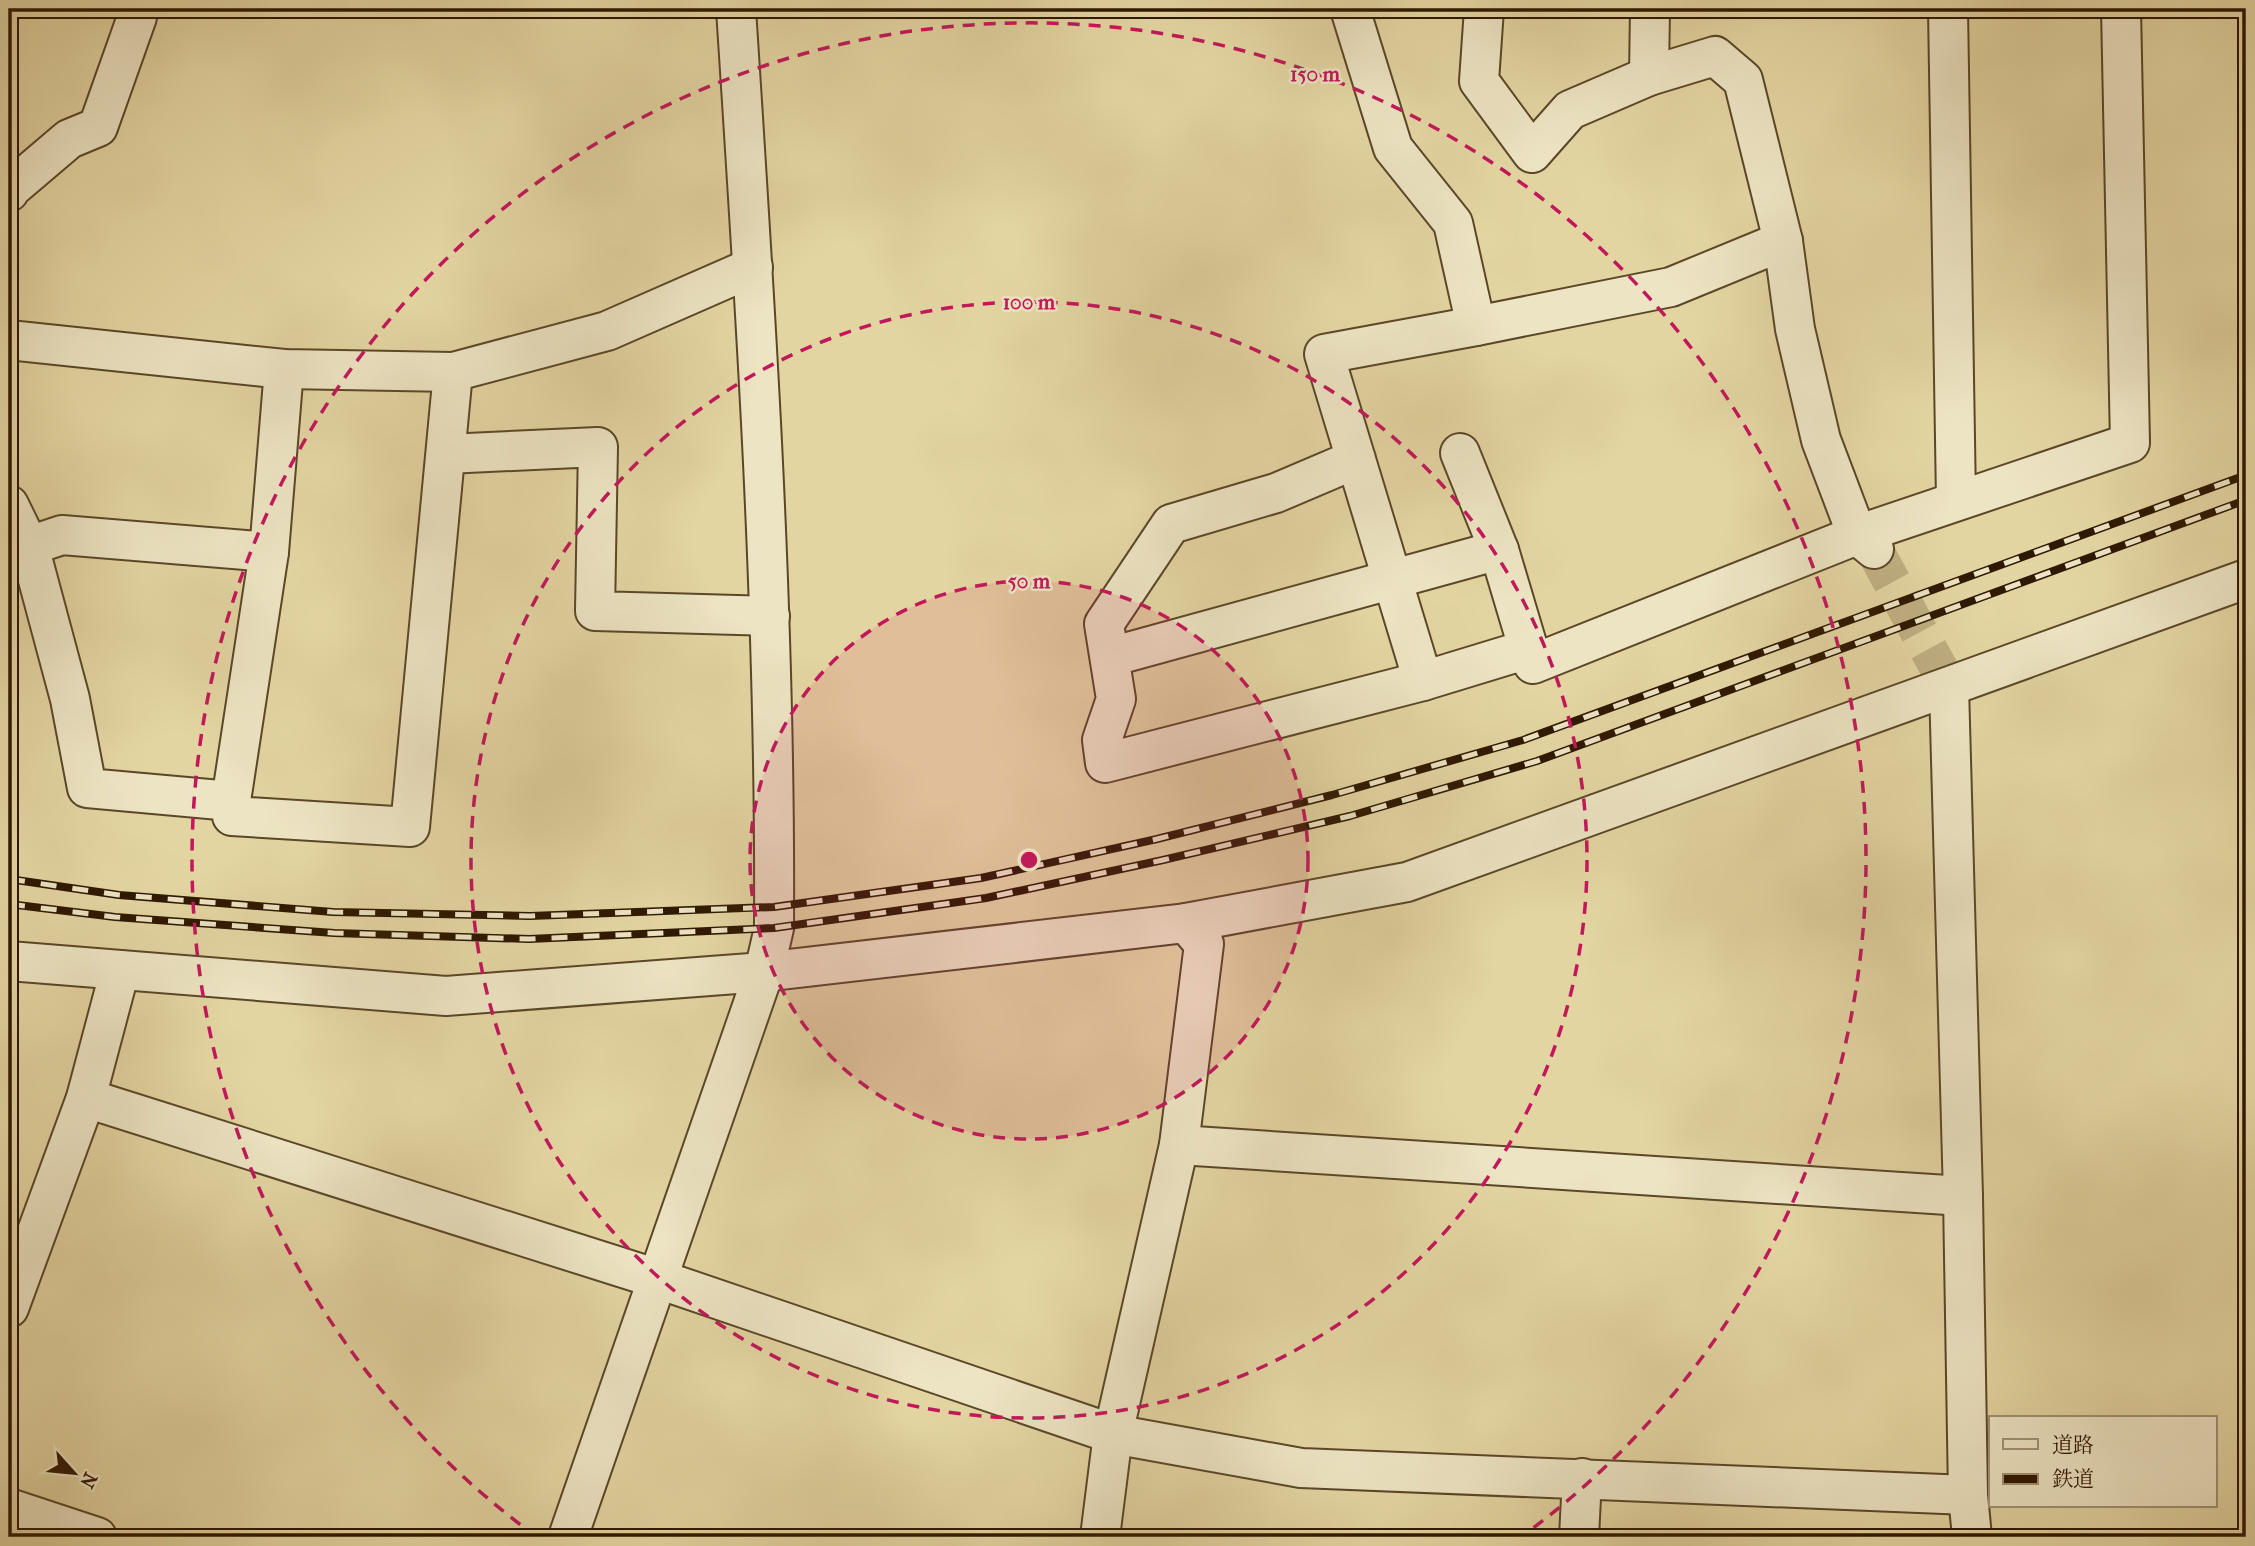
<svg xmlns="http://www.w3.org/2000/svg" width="2255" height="1546" viewBox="0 0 2255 1546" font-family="'IM FELL French Canon','Noto Serif JP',serif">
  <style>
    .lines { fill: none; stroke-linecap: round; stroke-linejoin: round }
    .minor-tunnel { stroke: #bfaf82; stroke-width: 38; stroke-dasharray: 38 19; stroke-linecap: butt }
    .minor-casing { stroke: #5b4728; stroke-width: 42 }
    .minor { stroke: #ede4c3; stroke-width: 38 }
    .rail-casing { stroke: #2e1800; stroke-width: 8 }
    .rail { stroke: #ede4c3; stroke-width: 5; stroke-dasharray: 16; stroke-linecap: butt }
    .ring { fill: none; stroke: #c2185b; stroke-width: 3.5; stroke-dasharray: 12 9 }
    .centre { fill: #c2185b; stroke: #ede4c3; stroke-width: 3.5 }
    .ring-label { font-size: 21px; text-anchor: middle; font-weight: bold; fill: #c2185b; stroke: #ede4c3; stroke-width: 5; stroke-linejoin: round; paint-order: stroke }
  </style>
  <rect width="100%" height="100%" fill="#e3d5a2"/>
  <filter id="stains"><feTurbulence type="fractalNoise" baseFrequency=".00286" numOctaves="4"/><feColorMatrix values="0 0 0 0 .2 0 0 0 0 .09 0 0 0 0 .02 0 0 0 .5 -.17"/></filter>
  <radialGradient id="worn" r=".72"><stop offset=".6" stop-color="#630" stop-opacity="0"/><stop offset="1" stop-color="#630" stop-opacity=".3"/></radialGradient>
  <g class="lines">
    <path class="minor-tunnel" d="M1874,549L1949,687"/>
    <defs>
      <g id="minor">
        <path d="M1350,9L1393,148L1453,223L1476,326"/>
        <path d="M1484,9L1479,81L1532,153L1570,110L1649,76L1715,56L1743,80L1783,241"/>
        <path d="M1948,9L1956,500"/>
        <path d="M1649,76L1650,9"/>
        <path d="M9,192V190L69,139L98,127L137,17L136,9"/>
        <path d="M9,340L284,369L453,372L607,331L753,267"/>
        <path d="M446,454L598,447L595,611L770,616"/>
        <path d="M1356,459L1276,493L1171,524L1104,624L1116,699L1102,740L1105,763L1423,681L1324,354L1476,326L1671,287L1783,241L1795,329L1821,440L1857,535L1874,549"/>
        <path d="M9,505L29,546L70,699L87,788L231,801L269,552L284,369"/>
        <path d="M29,546L62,535L269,552"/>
        <path d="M1499,550L1533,664L1857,535L2130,443L2121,9"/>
        <path d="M1110,657L1499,550L1460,453"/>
        <path d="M1423,681L1528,649"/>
        <path d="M1949,687L1963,1196L1968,1495L1972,1537"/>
        <path d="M231,801L232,816L410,827L453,372"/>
        <path d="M9,961L446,996L764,972L1186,923L1407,882L2246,579"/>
        <path d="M86,1098L658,1279L1113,1434L1301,1468L1968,1495"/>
        <path d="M1179,1145L1963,1196"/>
        <path d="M9,1308L86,1098L120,970"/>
        <path d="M9,1508L97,1537"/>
        <path d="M568,1537L764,972L774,928C776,621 756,315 736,9"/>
        <path d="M1100,1537L1113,1434L1179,1145L1204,944L1186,923"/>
        <path d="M1579,1537L1582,1478"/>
      </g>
    </defs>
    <use href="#minor" class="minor-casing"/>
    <use href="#minor" class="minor"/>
    <defs>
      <g id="rail">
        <path d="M9,879L119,895L333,912L530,916L774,907L981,878L1157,839L1332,795L1523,740L2246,475"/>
        <path d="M9,904L115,917L334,933L529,939L774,928L986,898L1163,860L1350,816L1537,761L2246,500"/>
      </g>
    </defs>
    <use href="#rail" class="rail-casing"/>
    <use href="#rail" class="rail"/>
  </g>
  <circle cx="1029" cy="860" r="279" fill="#c2185b" fill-opacity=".12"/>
  <g class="ring">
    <circle cx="1029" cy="860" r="279"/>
    <circle cx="1029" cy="860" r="558"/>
    <path d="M537 1537A837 837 0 1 1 1521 1537"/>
  </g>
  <circle cx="1029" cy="860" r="10" class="centre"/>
  <g class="ring-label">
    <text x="1315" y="81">150 m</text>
    <text x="1029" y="309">100 m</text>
    <text x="1029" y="588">50 m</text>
  </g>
  <rect width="2255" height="1546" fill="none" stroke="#e3d5a2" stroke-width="35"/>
  <rect x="10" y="10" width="2234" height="1525" fill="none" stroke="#2e1800" stroke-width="3.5"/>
  <rect x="18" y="18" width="2220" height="1511" fill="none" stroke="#2e1800" stroke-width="2"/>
  <rect x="1989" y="1416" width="228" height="91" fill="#ede4c3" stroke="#a19275" stroke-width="2"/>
  <rect x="2003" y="1439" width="35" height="10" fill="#ede4c3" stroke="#a19275" stroke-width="2"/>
  <text x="2052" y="1452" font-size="21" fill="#2e1800">道路</text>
  <rect x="2003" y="1474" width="35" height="10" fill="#2e1800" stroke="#a19275" stroke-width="2"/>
  <text x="2052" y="1486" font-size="21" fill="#2e1800">鉄道</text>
  <g transform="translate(74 1473) rotate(117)" stroke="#ede4c3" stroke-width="5" paint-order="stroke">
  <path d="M0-5L12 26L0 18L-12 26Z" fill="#2e1800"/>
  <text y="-10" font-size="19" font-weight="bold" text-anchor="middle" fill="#2e1800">N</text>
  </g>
  <rect width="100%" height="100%" filter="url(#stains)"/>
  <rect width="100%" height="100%" fill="url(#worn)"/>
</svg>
